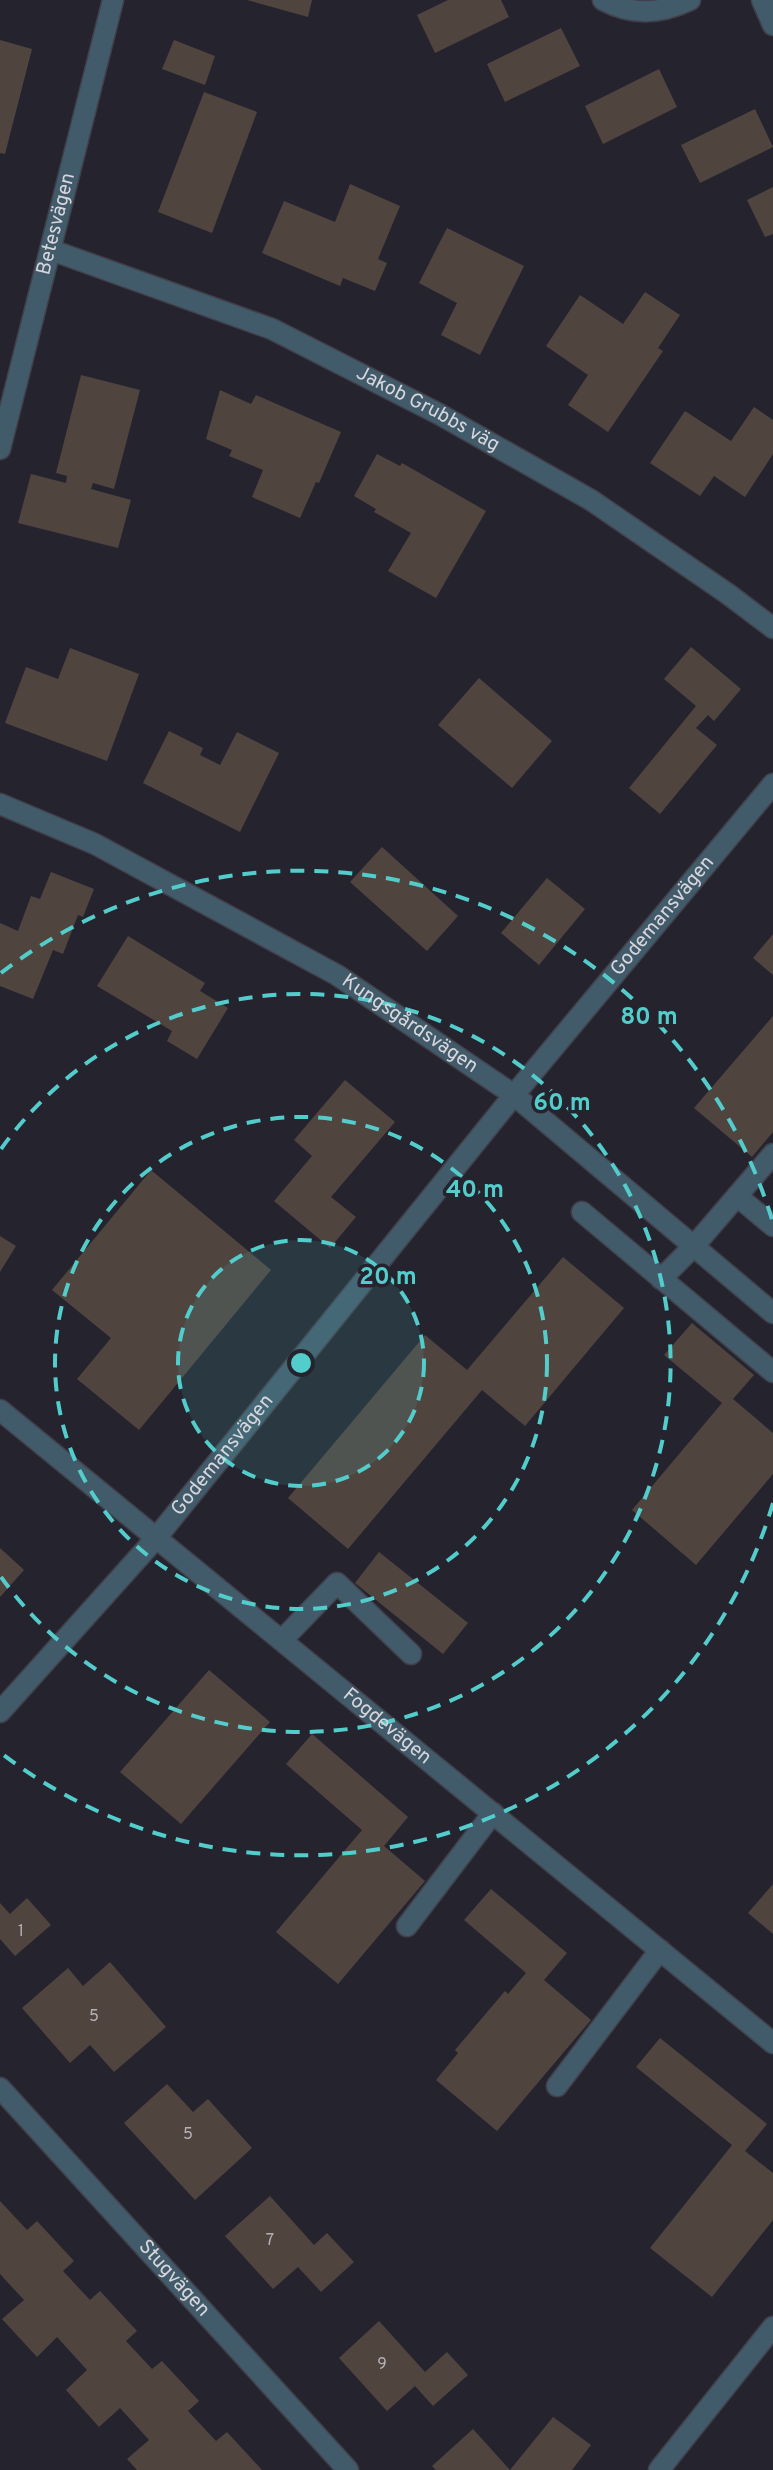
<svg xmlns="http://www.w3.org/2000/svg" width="773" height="2470" viewBox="0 0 773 2470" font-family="Overpass,sans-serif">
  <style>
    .building { fill: #50443f }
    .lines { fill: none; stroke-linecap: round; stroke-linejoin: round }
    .service-casing { stroke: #41404a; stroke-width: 23 }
    .minor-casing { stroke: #41404a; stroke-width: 23 }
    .service { stroke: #425b6a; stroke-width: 20 }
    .minor { stroke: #425b6a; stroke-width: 20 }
    .ring { fill: none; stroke: #53cdcb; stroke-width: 4; stroke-dasharray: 14 10 }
    .labels { text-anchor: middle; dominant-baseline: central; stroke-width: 7; stroke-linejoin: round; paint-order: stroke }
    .number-label { font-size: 16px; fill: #b5b2b6 }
    .street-label { font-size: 20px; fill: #d7d6dd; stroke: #25242e }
    .centre { fill: #53cdcb; stroke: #25242e; stroke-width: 4 }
    .ring-label { font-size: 24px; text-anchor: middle; font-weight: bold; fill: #53cdcb; stroke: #25242e; stroke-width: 7; stroke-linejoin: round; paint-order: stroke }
  </style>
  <rect width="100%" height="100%" fill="#25242e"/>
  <g class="building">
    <path d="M247,0H312L308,17Z"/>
    <path d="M448,0H501L509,17L435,53L417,15Z"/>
    <path d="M561,28L580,66L505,102L487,64Z"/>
    <path d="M0,40L32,49L5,154L0,153Z"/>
    <path d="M174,40L215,56L205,85L162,69Z"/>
    <path d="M659,69L677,107L603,144L585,106Z"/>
    <path d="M204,92L257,112L212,233L158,212Z"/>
    <path d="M755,109L773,147L700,183L681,145Z"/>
    <path d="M350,184L400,206L378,259L387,263L375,291L343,278L340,286L262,253L284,201L335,222Z"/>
    <path d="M773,187V234L765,237L747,200Z"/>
    <path d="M447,228L524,266L480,355L441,335L457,303L419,283Z"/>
    <path d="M645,292L680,315L658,348L663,351L608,432L568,405L588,375L546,346L580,295L623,324Z"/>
    <path d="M81,375L140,390L114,489L93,483L91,489L131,500L118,548L18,523L31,474L66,483L67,476L56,473Z"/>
    <path d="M220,390L251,404L256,395L341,432L319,483L316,482L300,518L252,497L263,470L229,456L232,450L206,439Z"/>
    <path d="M754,407L773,420V454L745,497L714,476L700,496L650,463L685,411L731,441Z"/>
    <path d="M377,454L400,466L402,463L486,511L436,598L388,571L411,533L374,512L376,509L354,496Z"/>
    <path d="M691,647L741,689L714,721L708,715L696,728L717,745L660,814L629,788L696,706L664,679Z"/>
    <path d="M70,648L139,674L107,761L5,723L26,667L58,679Z"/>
    <path d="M479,678L552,741L512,788L438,725Z"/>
    <path d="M169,731L203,748L200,755L220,765L237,732L279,753L240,832L143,783Z"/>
    <path d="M382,847L458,916L427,951L350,882Z"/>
    <path d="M51,872L94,889L83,917L78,915L63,954L53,950L33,999L0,986V923L18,931L31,896L40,899Z"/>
    <path d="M547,878L585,909L539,965L501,933Z"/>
    <path d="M773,934V975L753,958Z"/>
    <path d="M128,936L205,983L200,991L228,1008L197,1059L167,1041L172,1031L97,986Z"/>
    <path d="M773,1016V1132L752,1157L694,1108Z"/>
    <path d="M345,1080L395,1122L331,1197L356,1217L330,1248L274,1201L312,1156L294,1140Z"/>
    <path d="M151,1170L271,1270L139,1430L77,1379L111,1338L52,1290Z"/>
    <path d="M0,1236L16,1246L0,1272Z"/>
    <path d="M563,1257L624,1308L525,1426L482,1390L348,1549L288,1498L425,1335L467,1370Z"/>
    <path d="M692,1323L754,1375L733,1399L773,1433V1474L696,1565L632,1510L722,1403L664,1355Z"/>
    <path d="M0,1548L24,1570L0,1597Z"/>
    <path d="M379,1552L468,1623L443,1654L355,1583Z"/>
    <path d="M209,1670L270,1722L181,1824L120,1772Z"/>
    <path d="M312,1734L408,1817L384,1846L425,1881L338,1984L276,1932L362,1830L286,1764Z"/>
    <path d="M773,1884V1934L748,1913Z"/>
    <path d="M491,1889L567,1953L544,1980L591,2020L497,2131L436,2080L458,2053L455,2050L505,1991L508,1994L526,1973L464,1920Z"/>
    <path d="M27,1898L51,1925L15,1956L0,1939V1903L10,1914Z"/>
    <path d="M110,1962L166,2027L114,2072L90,2045L70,2063L22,2008L68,1968L83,1986Z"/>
    <path d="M660,2038L767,2124L745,2151L773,2173V2220L712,2297L650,2248L732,2145L636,2067Z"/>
    <path d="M167,2084L193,2112L208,2099L252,2148L195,2200L124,2123Z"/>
    <path d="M270,2196L314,2245L327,2233L354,2262L321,2292L298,2267L273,2289L225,2236Z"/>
    <path d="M0,2201L27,2230L37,2221L74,2261L63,2271L90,2300L100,2291L137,2331L126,2341L152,2369L162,2361L199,2401L188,2411L216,2441L227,2432L262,2470H137L127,2459L149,2440L120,2408L99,2427L66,2390L87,2370L57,2337L37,2357L2,2319L24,2300L0,2274Z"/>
    <path d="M379,2321L425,2372L447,2352L468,2375L433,2406L415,2386L387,2411L339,2358Z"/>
    <path d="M553,2417L591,2445L572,2470H436L432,2466L473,2429L510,2470Z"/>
  </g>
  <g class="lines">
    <defs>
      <g id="service">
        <path d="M603,0C633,16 660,14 690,0"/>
        <path d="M762,0L773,25"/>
        <path d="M737,1196L773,1226"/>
        <path d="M582,1212L773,1372"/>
        <path d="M661,1279L694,1246L773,1154"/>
        <path d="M282,1640L337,1583L411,1654"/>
        <path d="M407,1926L493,1813"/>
        <path d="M557,2086L660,1950"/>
      </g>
      <g id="minor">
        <path id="s1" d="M51,250L272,329L439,414L591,500L728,594L773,628"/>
        <path id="s2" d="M0,449L113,0"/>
        <path id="s3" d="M0,804L95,844L337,975L514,1095L773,1313"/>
        <path id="s4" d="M0,1410L773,2043"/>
        <path id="s5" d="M0,1712L157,1537L514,1095L773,784"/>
        <path id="s6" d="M0,2088L348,2470"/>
        <path d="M659,2470L773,2327"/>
      </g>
    </defs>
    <use href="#service" class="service-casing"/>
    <use href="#minor" class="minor-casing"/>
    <use href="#service" class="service"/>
    <use href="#minor" class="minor"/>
  </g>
  <circle cx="301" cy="1363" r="123" fill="#53cdcb" fill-opacity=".12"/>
  <g class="ring">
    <circle cx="301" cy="1363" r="123"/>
    <circle cx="301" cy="1363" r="246"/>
    <path d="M1 1149A369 369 0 1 1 1 1577"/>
    <path d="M773 1503A492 492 0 0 1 1 1753M1 973A492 492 0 0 1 773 1223"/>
  </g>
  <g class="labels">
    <g class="number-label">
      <text x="21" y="1932">1</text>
      <text x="94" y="2017">5</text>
      <text x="188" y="2135">5</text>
      <text x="270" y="2241">7</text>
      <text x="382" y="2365">9</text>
    </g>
    <g class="street-label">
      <text stroke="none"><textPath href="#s2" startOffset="232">Betesvägen</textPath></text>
      <text stroke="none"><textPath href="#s1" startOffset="410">Jakob Grubbs väg</textPath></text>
      <text stroke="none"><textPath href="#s5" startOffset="1036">Godemansvägen</textPath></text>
      <text stroke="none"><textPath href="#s3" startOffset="466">Kungsgårdsvägen</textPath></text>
      <text stroke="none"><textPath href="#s5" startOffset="340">Godemansvägen</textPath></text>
      <text stroke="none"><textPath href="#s4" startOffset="500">Fogdevägen</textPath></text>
      <text stroke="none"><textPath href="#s6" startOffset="258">Stugvägen</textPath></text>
    </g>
  </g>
  <circle cx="301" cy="1363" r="12" class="centre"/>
  <g class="ring-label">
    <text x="649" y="1024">80 m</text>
    <text x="562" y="1110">60 m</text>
    <text x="475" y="1197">40 m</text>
    <text x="388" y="1284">20 m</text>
  </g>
</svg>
